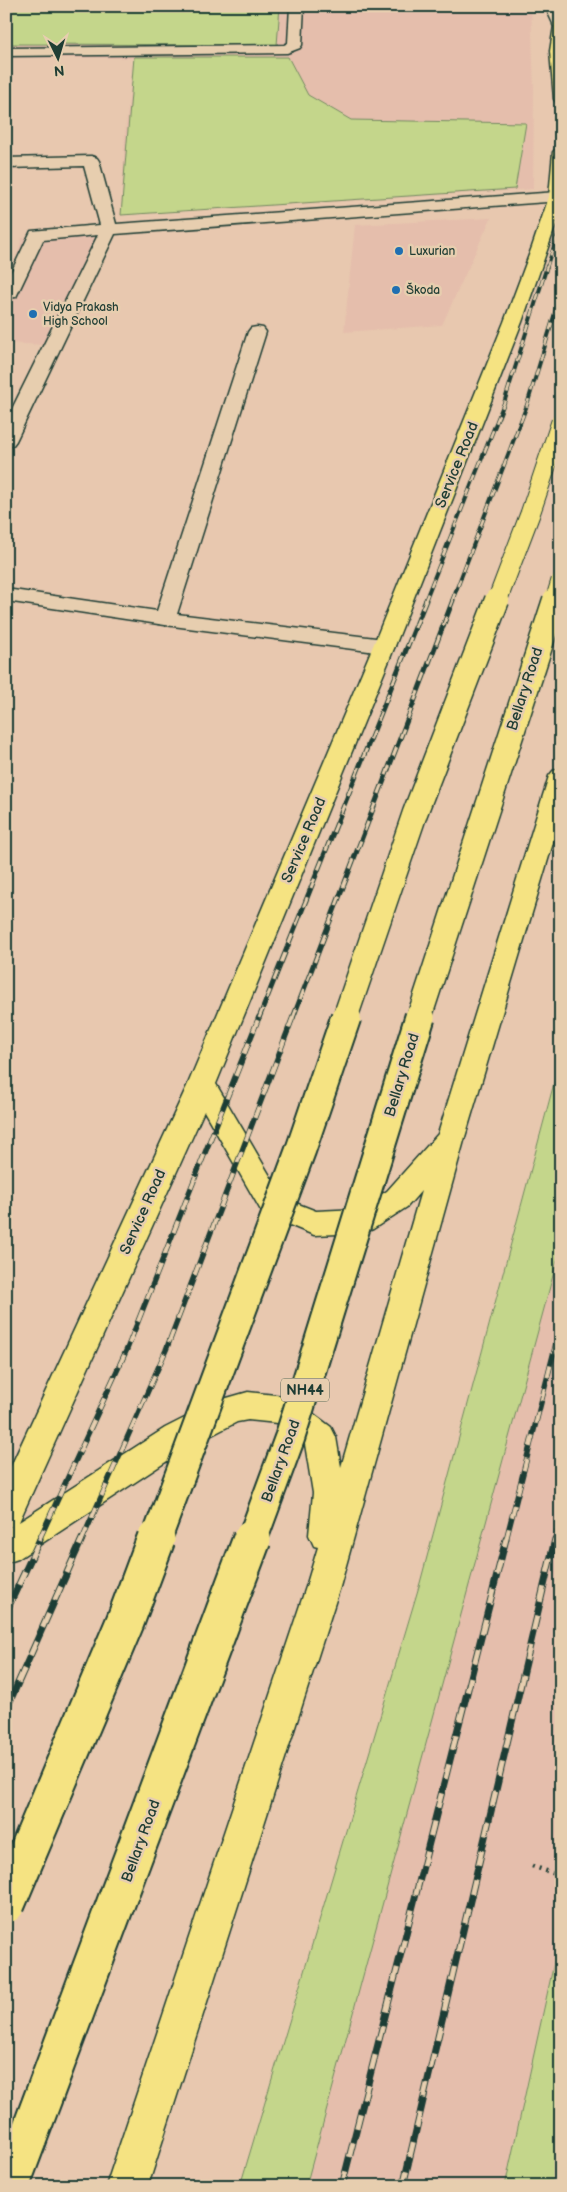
<svg xmlns="http://www.w3.org/2000/svg" width="567" height="2192" viewBox="0 0 567 2192" font-family="'Balsamiq Sans',sans-serif">
  <style>
    .built { fill: #e5beac }
    .green { fill: #c4d68b; stroke: #728a60 }
    .lines { fill: none; stroke-linecap: round; stroke-linejoin: round }
    .minor-casing { stroke: #1f3d34; stroke-width: 3 }
    .major-casing { stroke: #1f3d34; stroke-width: 3 }
    .highway-casing { stroke: #1f3d34; stroke-width: 3 }
    .path { stroke: #1f3d34; stroke-width: 4.5; stroke-dasharray: 2 5; stroke-linecap: butt }
    .minor { fill: #e7ceaf; fill-rule: evenodd }
    .major { fill: #f5e382; fill-rule: evenodd }
    .highway { fill: #f5e382; fill-rule: evenodd }
    .rail-far4-casing { stroke: #1f3d34; stroke-width: 3 }
    .rail-far3-casing { stroke: #1f3d34; stroke-width: 4 }
    .rail-far2-casing { stroke: #1f3d34; stroke-width: 5 }
    .rail-far1-casing { stroke: #1f3d34; stroke-width: 5.5 }
    .rail-casing { stroke: #1f3d34; stroke-width: 7 }
    .rail-far4 { stroke: #e7ceaf; stroke-width: 2; stroke-dasharray: 6; stroke-linecap: butt }
    .rail-far3 { stroke: #e7ceaf; stroke-width: 2.5; stroke-dasharray: 8; stroke-linecap: butt }
    .rail-far2 { stroke: #e7ceaf; stroke-width: 3; stroke-dasharray: 10; stroke-linecap: butt }
    .rail-far1 { stroke: #e7ceaf; stroke-width: 4; stroke-dasharray: 12; stroke-linecap: butt }
    .rail { stroke: #e7ceaf; stroke-width: 5; stroke-dasharray: 15; stroke-linecap: butt }
    .highway-bridge-far3-casing { stroke: #1f3d34; stroke-width: 21; stroke-linecap: butt }
    .highway-bridge-far2-casing { stroke: #1f3d34; stroke-width: 27; stroke-linecap: butt }
    .highway-bridge-far1-casing { stroke: #1f3d34; stroke-width: 33; stroke-linecap: butt }
    .highway-bridge-casing { stroke: #1f3d34; stroke-width: 41; stroke-linecap: butt }
    .highway-bridge-far3 { stroke: #f5e382; stroke-width: 19 }
    .highway-bridge-far2 { stroke: #f5e382; stroke-width: 24 }
    .highway-bridge-far1 { stroke: #f5e382; stroke-width: 29 }
    .highway-bridge { stroke: #f5e382; stroke-width: 37 }
    .poi-dot { fill: #1f6fb2; stroke: #e7ceaf; stroke-width: 2 }
    .labels { text-anchor: middle; dominant-baseline: central; stroke-width: 5; stroke-linejoin: round; paint-order: stroke }
    .far-poi-label { font-size: 12px; fill: #1f3d34; stroke: #e7ceaf; text-anchor: start }
    .shield { fill: #e7ceaf; stroke: #5b6859; stroke-width: 1 }
    .shield-label { font-size: 14px; font-weight: bold; fill: #1f3d34 }
    .street-label { font-size: 15px; fill: #1f3d34; stroke: #e7ceaf }
  </style>
  <rect width="100%" height="100%" fill="#e8c8af"/>
  <filter id="ink" filterUnits="userSpaceOnUse"><feTurbulence type="fractalNoise" baseFrequency=".02" numOctaves="2"/><feDisplacementMap in="SourceGraphic" scale="10" xChannelSelector="R" yChannelSelector="G"/><feConvolveMatrix kernelMatrix="1 2 1 2 8 2 1 2 1" color-interpolation-filters="sRGB"/></filter>
  <g filter="url(#ink)">
    <g class="built">
      <path d="M6,6H531L534,90L533,189L121,215L125,134L134,58H6Z"/>
      <path d="M491,218L442,325L344,332L355,225Z"/>
      <path d="M97,235L45,345L6,343V285H9L22,238Z"/>
      <path d="M561,1224V1931L505,2186H306Z"/>
    </g>
    <g class="green">
      <path d="M6,6H280L277,45L6,44Z"/>
      <path d="M134,57H288L308,95L351,120L526,123L515,189L121,215Z"/>
      <path d="M561,1057V1246L306,2186H240L420,1583Z"/>
      <path d="M561,1931V2186H505Z"/>
    </g>
    <g class="lines">
      <defs>
        <g id="minor">
          <path d="M290,6H304L302,45L300,48L287,53L6,56V48L284,45L288,43Z"/>
          <path d="M545,6H559L561,29L555,28Z"/>
          <path d="M91,156L97,158L99,161L116,224L557,192L561,193V201L115,234L16,441L13,445L6,447V421L98,235L43,240L16,297L6,298V283L31,231L100,225L84,166L6,168V158Z"/>
          <path d="M257,327L263,328L266,332L177,614L384,639L392,641L395,646L392,651L384,653L165,625L6,601V589L157,611L248,332L251,328Z"/>
        </g>
        <g id="major">
          <path d="M561,22V103L556,102L554,99L550,51L554,26Z"/>
          <path d="M561,147V210L522,322L395,646L216,1084L283,1198L316,1211L358,1209L387,1191L438,1134L549,776L553,771L561,768V816L465,1137L340,1587L148,2186H106L306,1587L318,1547L314,1546L309,1535L313,1493L305,1444L277,1423L248,1420L237,1422L187,1448L18,1559L6,1563V1529L12,1526L6,1528V1477L188,1084L373,646L504,322L532,247L549,197L553,152L556,149ZM204,1111L263,1214L304,1231L314,1235L363,1233L373,1229L407,1207L421,1191L341,1467L336,1437L331,1427L295,1400L284,1396L248,1392L220,1400L165,1428L19,1522Z"/>
        </g>
        <path id="highway" d="M561,20V29L555,28L553,25L556,21Z"/>
      </defs>
      <use href="#minor" class="minor-casing"/>
      <use href="#major" class="major-casing"/>
      <use href="#highway" class="highway-casing"/>
      <path class="path" d="M532,1866L561,1876"/>
      <use href="#minor" class="minor"/>
      <use href="#major" class="major"/>
      <use href="#highway" class="highway"/>
      <defs>
        <path id="rail-far4" d="M547,267L561,222"/>
        <g id="rail-far3">
          <path d="M425,601L504,403L547,266"/>
          <path d="M452,601L527,405L561,293"/>
        </g>
        <g id="rail-far2">
          <path d="M259,1018L426,600"/>
          <path d="M293,1018L453,600"/>
        </g>
        <g id="rail-far1">
          <path d="M39,1540L127,1349L259,1017"/>
          <path d="M82,1540L166,1350L293,1017"/>
          <path d="M506,1540L561,1324"/>
          <path d="M555,1540L561,1515"/>
        </g>
        <g id="rail">
          <path d="M6,1612L40,1539"/>
          <path d="M6,1710L82,1539"/>
          <path d="M342,2186L506,1539"/>
          <path d="M403,2186L555,1539"/>
        </g>
      </defs>
      <use href="#rail-far4" class="rail-far4-casing"/>
      <use href="#rail-far3" class="rail-far3-casing"/>
      <use href="#rail-far2" class="rail-far2-casing"/>
      <use href="#rail-far1" class="rail-far1-casing"/>
      <use href="#rail" class="rail-casing"/>
      <use href="#rail-far4" class="rail-far4"/>
      <use href="#rail-far3" class="rail-far3"/>
      <use href="#rail-far2" class="rail-far2"/>
      <use href="#rail-far1" class="rail-far1"/>
      <use href="#rail" class="rail"/>
      <defs>
        <g id="highway-bridge-far3">
          <path d="M497,601L530,514L561,422"/>
          <path d="M555,601L561,581"/>
        </g>
        <g id="highway-bridge-far2">
          <path d="M345,1018L415,813L497,600"/>
          <path d="M419,1018L555,600"/>
        </g>
        <g id="highway-bridge-far1">
          <path d="M156,1540L301,1149L346,1017"/>
          <path d="M252,1540L290,1437L420,1017"/>
        </g>
        <g id="highway-bridge">
          <path d="M6,1904L125,1622L156,1539"/>
          <path d="M10,2186L252,1539"/>
        </g>
      </defs>
      <use href="#highway-bridge-far3" class="highway-bridge-far3-casing"/>
      <use href="#highway-bridge-far2" class="highway-bridge-far2-casing"/>
      <use href="#highway-bridge-far1" class="highway-bridge-far1-casing"/>
      <use href="#highway-bridge" class="highway-bridge-casing"/>
      <use href="#highway-bridge-far3" class="highway-bridge-far3"/>
      <use href="#highway-bridge-far2" class="highway-bridge-far2"/>
      <use href="#highway-bridge-far1" class="highway-bridge-far1"/>
      <use href="#highway-bridge" class="highway-bridge"/>
    </g>
  </g>
  <g class="poi-dot">
    <circle cx="399" cy="251" r="5"/>
    <circle cx="396" cy="290" r="5"/>
    <circle cx="33" cy="314" r="5"/>
  </g>
  <g class="labels">
    <g class="far-poi-label">
      <text x="409" y="251">Luxurian</text>
      <text x="406" y="290">Škoda</text>
      <text x="43" y="307">Vidya Prakash<tspan x="43" dy="14">High School</tspan></text>
    </g>
    <rect class="shield" x="281" y="1378.5" width="48" height="23" rx="4"/>
    <g class="shield-label">
      <text x="305" y="1390">NH44</text>
    </g>
    <g class="street-label">
      <text transform="translate(457 465) rotate(-68)">Service Road</text>
      <text transform="translate(525 689) rotate(-72)">Bellary Road</text>
      <text transform="translate(304 840) rotate(-67)">Service Road</text>
      <text transform="translate(402 1075) rotate(-73)">Bellary Road</text>
      <text transform="translate(143 1212) rotate(-66)">Service Road</text>
      <text transform="translate(281 1461) rotate(-70)">Bellary Road</text>
      <text transform="translate(141 1841) rotate(-70)">Bellary Road</text>
    </g>
  </g>
  <rect width="567" height="2192" fill="none" stroke="#e7ceaf" stroke-width="25"/>
  <rect x="12" y="12" width="542" height="2167" fill="none" stroke="#1f3d34" stroke-width="2" filter="url(#ink)"/>
  <g transform="translate(58 58) rotate(175)" stroke="#e7ceaf" stroke-width="4" paint-order="stroke">
  <path d="M0-4L9 19L0 12L-9 19Z" fill="#1f3d34"/>
  <text y="-8" font-size="14" font-weight="bold" text-anchor="middle" fill="#1f3d34">N</text>
  </g>
</svg>
